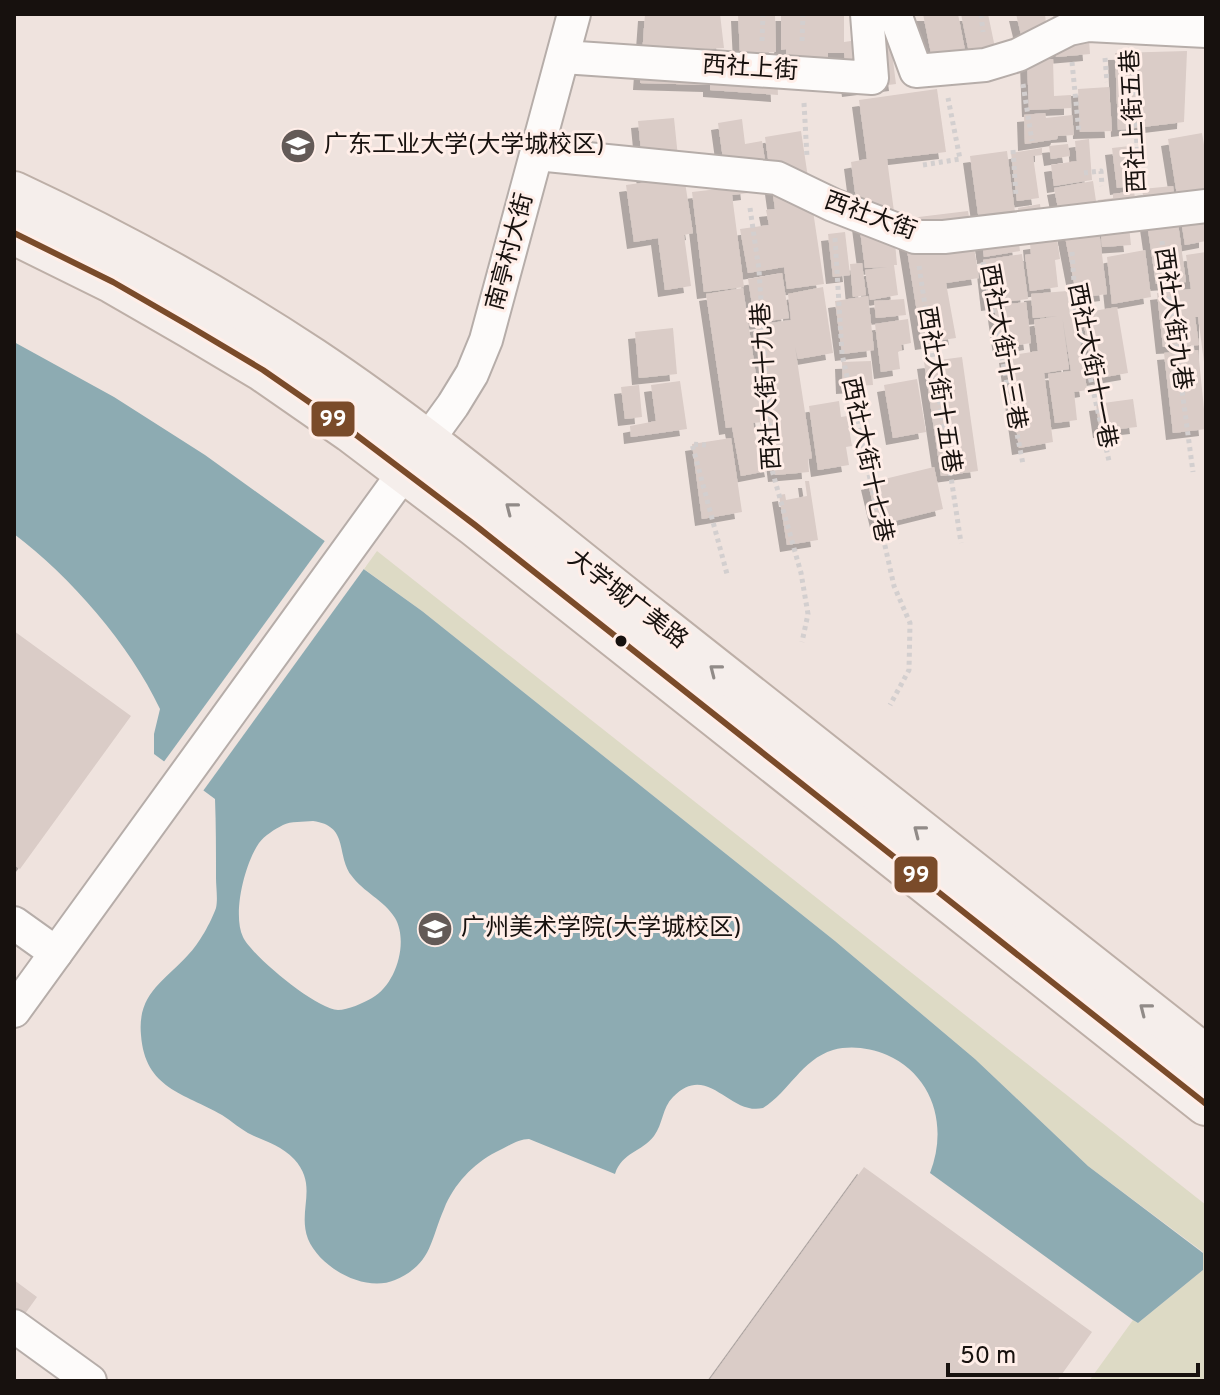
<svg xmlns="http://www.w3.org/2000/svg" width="1220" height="1395" viewBox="0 0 1220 1395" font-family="Overpass,'Noto Sans SC',sans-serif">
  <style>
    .green { fill: #dddac5 }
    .water { fill: #8dabb2; fill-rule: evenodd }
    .pier { fill: #efe3de }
    .building { fill: #daccc7; filter: url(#shadow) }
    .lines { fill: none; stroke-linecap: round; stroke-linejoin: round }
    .minor-casing { stroke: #b6ada9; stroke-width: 36 }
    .major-casing { stroke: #bdafa7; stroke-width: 46 }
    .path { stroke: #d3cfcf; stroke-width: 5; stroke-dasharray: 4 4; stroke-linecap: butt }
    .minor { stroke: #fdfbfa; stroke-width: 32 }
    .major { stroke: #f5eeeb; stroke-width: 42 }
    .bus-1-casing { stroke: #ffeee8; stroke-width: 12 }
    .bus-1 { stroke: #7a4b2a; stroke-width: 6 }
    .oneway { stroke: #918b88 }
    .bus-dot { fill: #17110e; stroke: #ffeee8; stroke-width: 3 }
    .labels { text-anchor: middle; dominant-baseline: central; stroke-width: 6; stroke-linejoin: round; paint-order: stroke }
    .street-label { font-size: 24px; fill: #17110e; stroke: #ffeee8 }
    .poi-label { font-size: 24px; fill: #17110e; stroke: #ffeee8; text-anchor: start }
    .line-badge { stroke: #ffeee8; stroke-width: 3 }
    .badge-label { font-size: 22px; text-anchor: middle; font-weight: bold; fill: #fff }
  </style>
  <defs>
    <filter id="shadow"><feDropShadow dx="-7" dy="7" stdDeviation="0" flood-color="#0004"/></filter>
  </defs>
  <rect width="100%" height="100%" fill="#efe3de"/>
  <path class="green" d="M377,551L1206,1205V1381H1089L1133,1320L1138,1323L1203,1270V1252L1088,1166L975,1059L835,941L422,611L364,569Z"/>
  <path class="water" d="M14,342L114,397L205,455L422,611L835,941L975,1059L1088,1166L1203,1253V1270L1138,1323L1133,1320L930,1173C948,1127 934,1076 887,1055C870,1048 851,1045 833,1050C801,1060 790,1091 763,1108C729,1116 708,1061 673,1097C662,1108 663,1124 654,1136C642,1152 622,1152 615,1174L529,1139C518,1139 507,1147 496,1152C473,1164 454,1184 444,1209C430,1241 432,1264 395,1280C365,1293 320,1268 308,1239C297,1210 319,1186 294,1159C282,1146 267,1142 252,1135C241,1130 232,1121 222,1115C184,1093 145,1089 141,1035C137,993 165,981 188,955C199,944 211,922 216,908C218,899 216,887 216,878C216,851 216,825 215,799L154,754V734L160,709C130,645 70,576 14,534ZM313,821C349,826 336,853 351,875C363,892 384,900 395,918C409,942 396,985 372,998C363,1003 348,1010 338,1010C316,1009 252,956 243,937C232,914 245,863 259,843C264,836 275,829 283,825C291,821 303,822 313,821Z"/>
  <path class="pier" d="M327,538L366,566L203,791L163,763Z"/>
  <g class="building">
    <path d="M645,14H720L724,48L681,50L740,54L738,14H775L776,52L745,53L776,55L778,95L710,90V85L640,83Z"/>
    <path d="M781,14H844V42L872,38L869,14H914L917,34L890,37L896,84L849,90L844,53H828V66L786,65V49L781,50Z"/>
    <path d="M923,14H958L969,71L936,78Z"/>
    <path d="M961,14H988L998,62L972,67Z"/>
    <path d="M1016,14H1045L1049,52L1026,55Z"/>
    <path d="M1053,14H1078L1088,26L1090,54L1056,57Z"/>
    <path d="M1187,51L1184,122L1118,130L1115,53Z"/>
    <path d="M1053,59L1054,96L1071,95V108L1029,110L1027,60Z"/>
    <path d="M1109,87L1112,131L1080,132L1078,89Z"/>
    <path d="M937,89L946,152L887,159L895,219H893L897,265H894L898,295L870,300L865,270L887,267L865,268L851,162L867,159L859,100Z"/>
    <path d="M1045,113L1046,118L1072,115L1074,135L1058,136L1057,139L1025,144L1024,115Z"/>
    <path d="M674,118L680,177L684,176L693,233L684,235L691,286L665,290L658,238L634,242L626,185L662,180L644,181L638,121Z"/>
    <path d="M742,119L745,144L762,141L767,174L746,177L748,193L732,195L744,287L704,292L692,192L727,188L718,123Z"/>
    <path d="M801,131L824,284L787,289L784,267L748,273L740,229L769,225L766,210L775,209L765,137Z"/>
    <path d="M1202,133L1206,157V241L1185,245L1168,139Z"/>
    <path d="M1089,139L1092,180L1054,186L1051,165L1077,161L1075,141Z"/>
    <path d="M1068,144L1070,156L1051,159L1049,146Z"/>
    <path d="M1130,146L1135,185L1117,188L1112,148Z"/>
    <path d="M1042,148V155L1033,156L1039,198L1017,201L1011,153Z"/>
    <path d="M1007,151L1020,251L984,257L970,156Z"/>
    <path d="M1093,181L1096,201L1058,208L1054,188Z"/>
    <path d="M1173,186L1186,282L1156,284L1142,189Z"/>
    <path d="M1134,191L1136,205L1127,208L1131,245L1102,247L1098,200L1113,198V194Z"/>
    <path d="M1040,204L1044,235L1021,238L1018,208Z"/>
    <path d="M1096,207L1107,294L1077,298L1060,211Z"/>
    <path d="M968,211L979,278L946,283L956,338L922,343L902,219Z"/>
    <path d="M845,232L850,275L833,277L828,234Z"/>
    <path d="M1057,239L1060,259L1055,260L1058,287L1030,291L1025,255L1031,254L1030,243Z"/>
    <path d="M1145,250L1151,297L1112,304L1107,257Z"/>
    <path d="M1206,252V362H1204L1198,317H1195L1199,345L1163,347L1157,293L1191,289L1186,255Z"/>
    <path d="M1022,254L1028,299L988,304L983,260Z"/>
    <path d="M862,263L866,295L853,297L850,264Z"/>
    <path d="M782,273L789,318L755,323L748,279Z"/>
    <path d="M823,287L833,353L798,359L795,347L812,458L808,459L809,472L775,475L756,325L791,320L788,294Z"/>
    <path d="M743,288L763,422L753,423L759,453L768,451L772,470L741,476L732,427L726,428L706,294Z"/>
    <path d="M1067,291L1070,315L1076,314L1087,390L1074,392L1077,420L1055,423L1048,374L1071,371L1062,315L1069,369L1044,373L1053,442L1019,448L1006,356L1038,351L1034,320L1057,316L1033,318L1031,294Z"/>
    <path d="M868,296L874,350L842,354L835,301Z"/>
    <path d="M904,299L906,315L876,318L874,301Z"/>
    <path d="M1026,302L1031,343L1000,348L994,306Z"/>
    <path d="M1117,307L1128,373L1093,379L1082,313Z"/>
    <path d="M908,319L911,343L901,345L902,350L898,352L900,369L881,372L875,324Z"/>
    <path d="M673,328L677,374L639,378L635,332Z"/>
    <path d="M1198,350L1206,429L1173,433L1164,353Z"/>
    <path d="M962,357L978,471L941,476L924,362Z"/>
    <path d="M871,361L873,385L843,387L842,362Z"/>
    <path d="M917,379L926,432L893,438L884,385Z"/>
    <path d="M680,381L687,429L631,437L630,426L656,421L651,385Z"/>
    <path d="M639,385L642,417L625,419L621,387Z"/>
    <path d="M1133,399L1137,427L1100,431L1096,404Z"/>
    <path d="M839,401L841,417L847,416L852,446L846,447L849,465L818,470L809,406Z"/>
    <path d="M731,438L742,512L702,519L692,444Z"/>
    <path d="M934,467L943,509L878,525L868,483Z"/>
    <path d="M805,481H809L818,540L787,545L779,495L785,494L786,500L807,496Z"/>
    <path d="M14,631L131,716L20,869L14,865Z"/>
    <path d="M864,1167L1092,1332L1057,1381H709Z"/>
    <path d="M14,1280L37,1297L14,1329Z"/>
  </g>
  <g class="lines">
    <defs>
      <g id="minor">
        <path d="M895,14L916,71L985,65L1018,55L1069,29L1088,25L1206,31"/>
        <path d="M563,57L872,78L867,14"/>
        <path d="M537,154L777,178L833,205L915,237H944L1206,206"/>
        <path d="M14,923L56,953"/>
        <path d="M14,1011L453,405L472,374L486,340L574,14"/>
        <path d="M14,1326L90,1381"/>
      </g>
      <g id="major">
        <path d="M14,193C117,241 217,296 312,359C432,439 545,536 659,625C841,769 1024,913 1206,1057"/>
        <path d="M14,233L113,282L191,327L263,370L351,431L475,525L1206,1104"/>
      </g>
    </defs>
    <use href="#minor" class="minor-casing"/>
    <use href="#major" class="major-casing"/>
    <g class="path">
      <path d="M981,14L983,32"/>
      <path d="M762,41L763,14"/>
      <path d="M802,41L803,14"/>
      <path d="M1105,58L1107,82"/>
      <path d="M1132,59L1139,181"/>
      <path d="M1072,62L1079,133"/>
      <path d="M1023,84L1032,141"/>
      <path d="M804,103L807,157"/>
      <path d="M1013,150L1016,196"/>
      <path d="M923,165L960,159L948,98"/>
      <path d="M1084,173L1101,171L1102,186"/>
      <path d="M750,208L759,270L772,470L801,573L808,614L802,642"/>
      <path d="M835,238L842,354L894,586L910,623L909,670L890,705"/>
      <path d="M1162,241L1193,472"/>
      <path d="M1072,252L1076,314L1109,461"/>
      <path d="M983,262L1023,464"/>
      <path d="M919,266L961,543"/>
      <path d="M706,445L692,444L727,574"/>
    </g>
    <use href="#minor" class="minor"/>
    <use href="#major" class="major"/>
    <defs>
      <path id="bus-1" d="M14,233L113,282L191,327L263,370L351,431L475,525L1206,1104"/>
    </defs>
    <use href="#bus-1" class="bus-1-casing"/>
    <use href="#bus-1" class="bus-1"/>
  </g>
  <defs><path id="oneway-chevron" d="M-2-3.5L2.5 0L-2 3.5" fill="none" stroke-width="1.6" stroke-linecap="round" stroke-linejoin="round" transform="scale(2)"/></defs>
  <g class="oneway">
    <use href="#oneway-chevron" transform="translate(511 508) rotate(-142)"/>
    <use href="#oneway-chevron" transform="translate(715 670) rotate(-142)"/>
    <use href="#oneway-chevron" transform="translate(919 831) rotate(-142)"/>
    <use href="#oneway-chevron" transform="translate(1145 1009) rotate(-142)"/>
  </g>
  <defs>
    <symbol id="university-disc" viewBox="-11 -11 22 22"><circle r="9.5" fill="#635a57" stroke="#ffeee8"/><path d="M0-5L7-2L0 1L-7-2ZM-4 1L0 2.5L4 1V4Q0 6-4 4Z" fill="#fff"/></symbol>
  </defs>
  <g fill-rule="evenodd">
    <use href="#university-disc" x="278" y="126" width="40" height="40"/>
    <use href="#university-disc" x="415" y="909" width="40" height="40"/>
  </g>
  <circle class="bus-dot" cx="621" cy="641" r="7"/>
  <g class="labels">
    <g class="street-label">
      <text transform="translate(750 69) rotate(4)">西社上街</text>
      <text transform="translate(1135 121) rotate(-93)">西社上街五巷</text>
      <text transform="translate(870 217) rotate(20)">西社大街</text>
      <text transform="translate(511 252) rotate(-75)">南亭村大街</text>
      <text transform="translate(1172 319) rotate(82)">西社大街九巷</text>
      <text transform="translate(1002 347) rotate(80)">西社大街十三巷</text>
      <text transform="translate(1091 366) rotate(79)">西社大街十一巷</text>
      <text transform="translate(768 386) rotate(-94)">西社大街十九巷</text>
      <text transform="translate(938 390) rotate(81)">西社大街十五巷</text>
      <text transform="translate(866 460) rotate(78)">西社大街十七巷</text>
      <text transform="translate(627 600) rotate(38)">大学城广美路</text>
    </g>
    <g class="poi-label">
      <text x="324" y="146">广东工业大学(大学城校区)</text>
      <text x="461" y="929">广州美术学院(大学城校区)</text>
    </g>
  </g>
  <g class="line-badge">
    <rect x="310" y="400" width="46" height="38" rx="8" fill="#7a4b2a"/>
    <rect x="893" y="855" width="46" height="39" rx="8" fill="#7a4b2a"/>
  </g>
  <g class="badge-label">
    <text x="333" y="426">99</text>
    <text x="916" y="882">99</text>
  </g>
  <rect width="1220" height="1395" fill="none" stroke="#17110e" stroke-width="32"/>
  <path d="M948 1363v12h250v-12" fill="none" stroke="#17110e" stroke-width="4"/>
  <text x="960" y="1363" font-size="24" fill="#17110e" stroke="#ffeee8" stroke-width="6" paint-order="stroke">50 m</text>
</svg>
